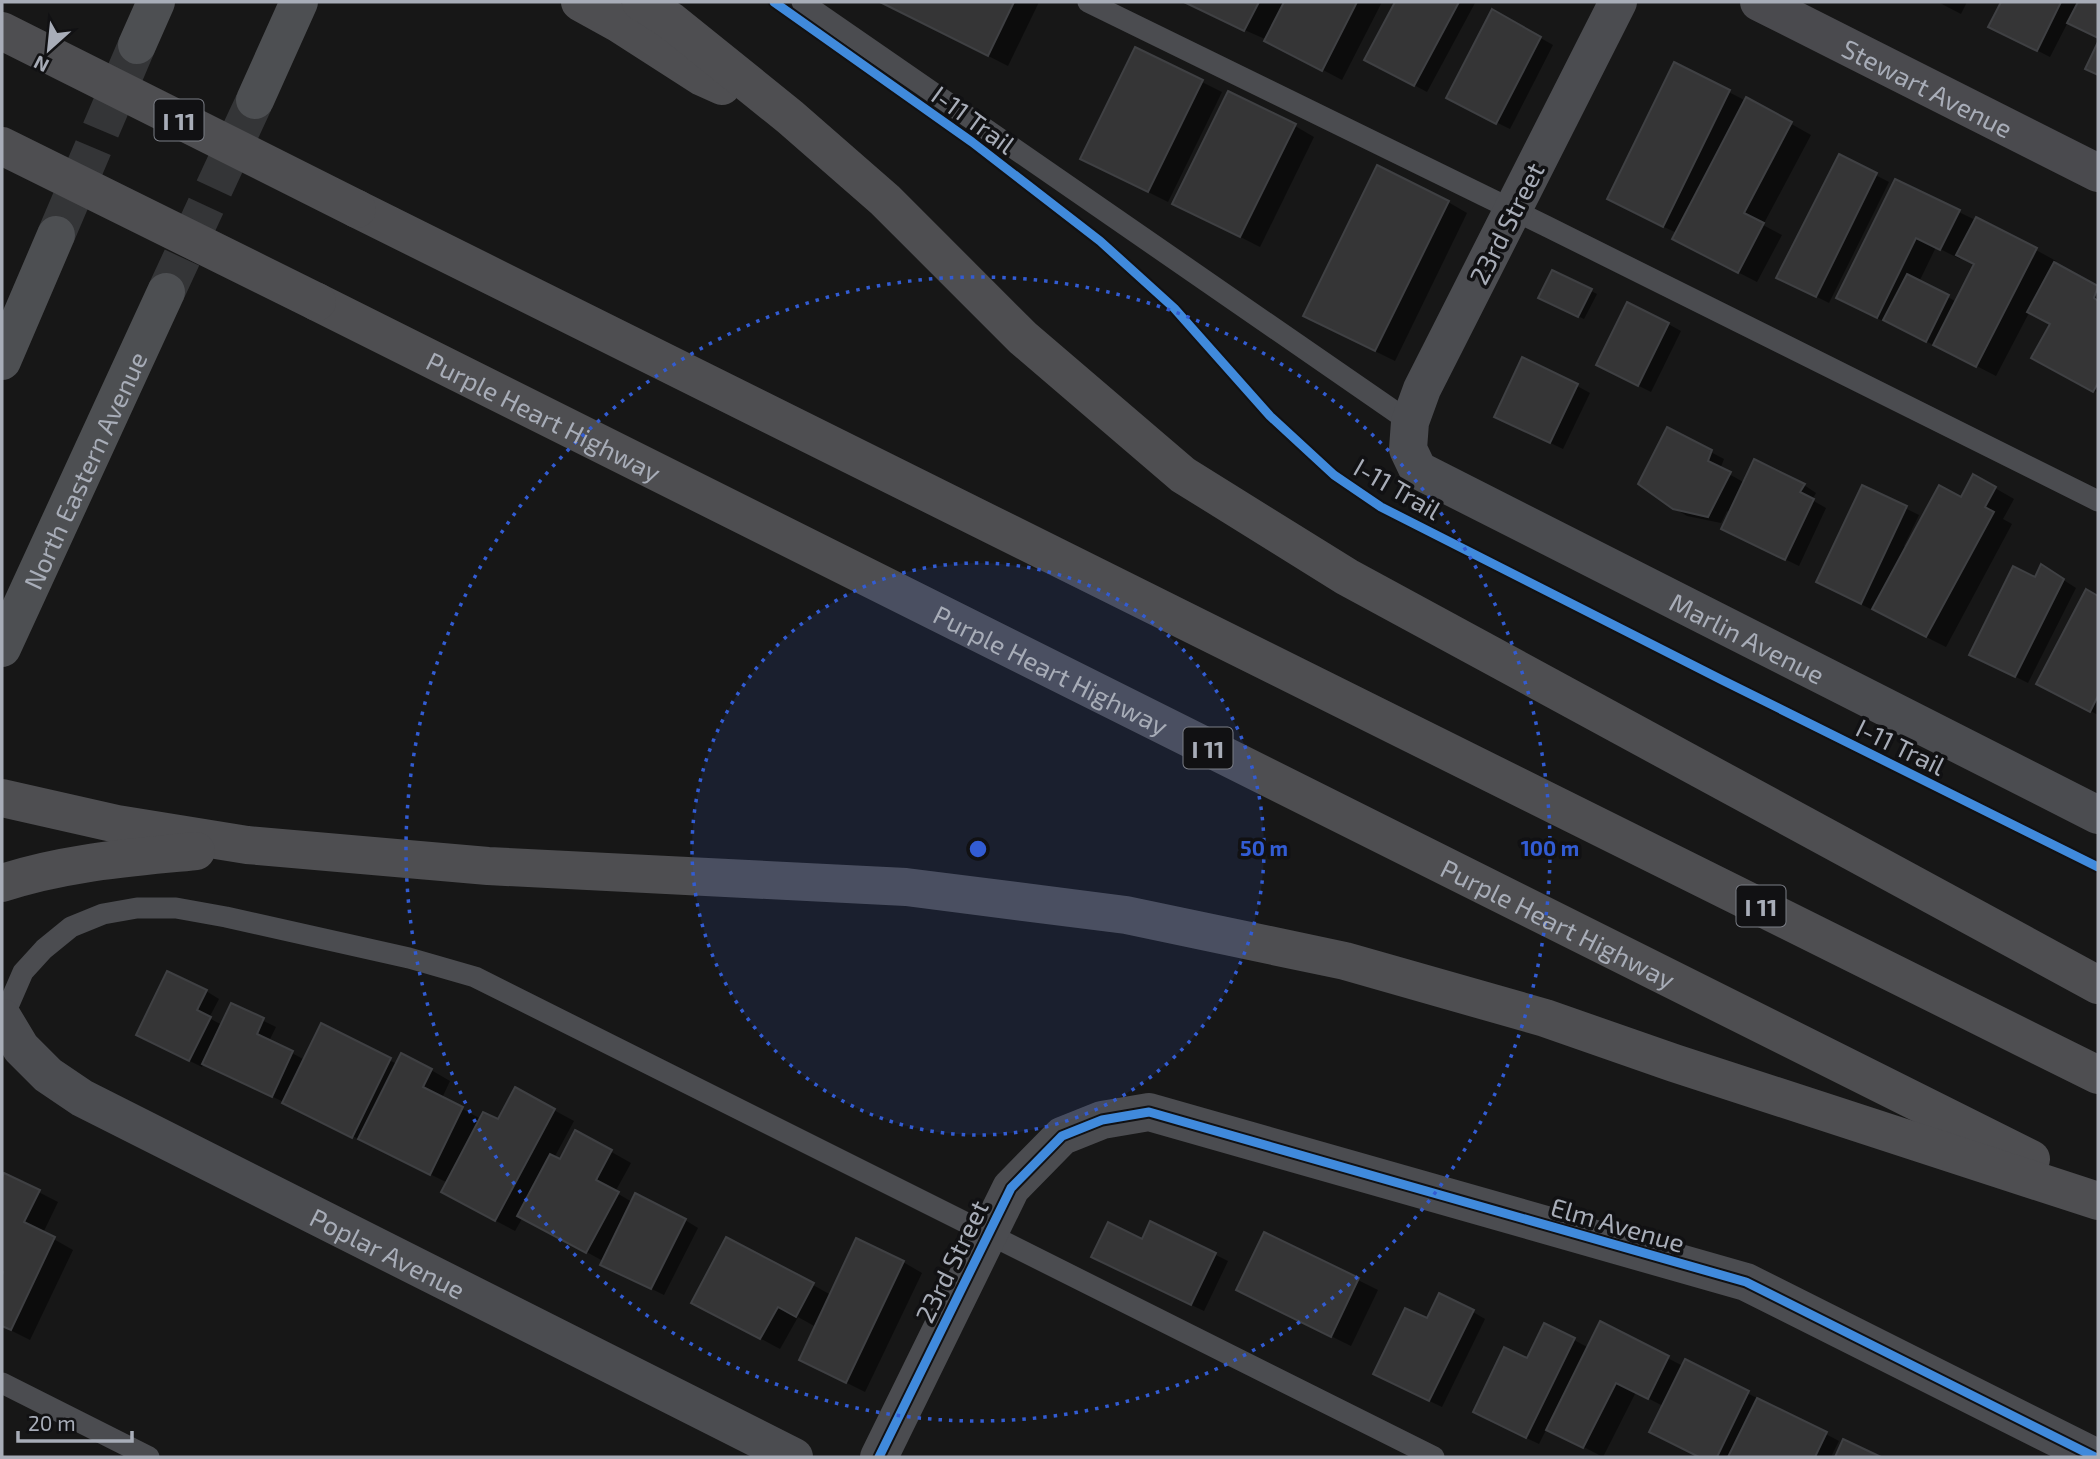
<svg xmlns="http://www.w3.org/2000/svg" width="2100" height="1459" viewBox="0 0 2100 1459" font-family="'Exo 2',sans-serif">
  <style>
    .shadow { fill: #0007; fill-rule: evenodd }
    .building { fill: #353536; stroke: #3f4043; stroke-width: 2 }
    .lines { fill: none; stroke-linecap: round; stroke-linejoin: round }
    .primary-tunnel { stroke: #343537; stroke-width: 38; stroke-dasharray: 38 19; stroke-linecap: butt }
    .service { stroke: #4b4c50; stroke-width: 21 }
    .minor { stroke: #4b4c50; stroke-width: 38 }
    .secondary { stroke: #4a4a4e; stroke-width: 38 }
    .primary { stroke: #4d4f52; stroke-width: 38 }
    .motorway { stroke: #4e4e51; stroke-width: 38 }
    .motorway-bridge { stroke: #4e4e51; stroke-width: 38 }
    .cycleway-casing { stroke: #111113; stroke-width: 13 }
    .cycleway { stroke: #408adc; stroke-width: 9 }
    .ring { fill: none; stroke: #325cd3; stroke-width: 3.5; stroke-dasharray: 3.5 7 }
    .labels { text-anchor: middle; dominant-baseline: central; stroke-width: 7; stroke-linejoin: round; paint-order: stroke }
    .shield { fill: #111113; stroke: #7b7e86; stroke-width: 2 }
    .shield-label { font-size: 24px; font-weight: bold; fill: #a8adb8 }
    .street-label { font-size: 26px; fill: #a8adb8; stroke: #111113 }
    .centre { fill: #325cd3; stroke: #111113; stroke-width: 3.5 }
    .ring-label { font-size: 21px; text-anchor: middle; font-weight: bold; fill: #325cd3; stroke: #111113; stroke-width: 7; stroke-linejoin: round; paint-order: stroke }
  </style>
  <rect width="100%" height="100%" fill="#171717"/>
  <g class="shadow">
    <path d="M882,2H1039L1008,66Z"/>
    <path d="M1187,2H1382L1342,80L1265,39L1206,13Z"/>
    <path d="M1397,2H1472L1475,3L1427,92L1366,59Z"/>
    <path d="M1938,2H1967L1961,14Z"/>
    <path d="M2002,2H2075L2079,4L2080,2H2098V38L2068,22L2050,57L1990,26Z"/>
    <path d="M1492,11L1553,45L1510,129L1461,105Z"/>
    <path d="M1136,49L1222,92L1168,202L1102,169Z"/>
    <path d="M1675,64L1746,101L1747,99L1811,135L1763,225L1782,235L1757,282L1693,249L1677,233L1628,210Z"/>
    <path d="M1295,126L1314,137L1260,247L1174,203Z"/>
    <path d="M1840,157L1889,182L1829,303L1791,284Z"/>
    <path d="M1896,181L2036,250L2056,261L2054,264L2098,288V393L2033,357L2052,323L2030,311L1996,376L1940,347L1939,348L1897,326V328L1857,308ZM1936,247L1960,259L1961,256L1975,264L1957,302L1919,282Z"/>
    <path d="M1448,202L1467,213L1395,361L1324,326Z"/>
    <path d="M1591,291L1597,294L1584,319L1546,301Z"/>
    <path d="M1668,324L1681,331L1651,392L1611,372Z"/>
    <path d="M1577,386L1590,393L1563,449L1509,423Z"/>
    <path d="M1668,430L1724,459L1720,469L1745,483L1804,485L1816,493L1812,500L1826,508L1799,566L1736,535L1731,513L1727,511L1721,523L1687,516L1674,508Z"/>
    <path d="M1974,476L2014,499L2003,519L2012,524L1946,647L1831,589L1863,487L1919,515L1904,546L1907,548L1961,499Z"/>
    <path d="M2054,574L2076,588L2028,683L1984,661L2036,579Z"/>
    <path d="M2087,592L2098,598V715L2058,694Z"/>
    <path d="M206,991L219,999L209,1018L222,1025L231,1005L276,1027L269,1041L305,1060L321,1026L397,1064L431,1070L450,1081L442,1098L481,1119L498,1122L515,1089L574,1121L554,1158L561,1161L576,1132L631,1163L615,1192L632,1202L685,1220L698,1228L664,1295L615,1271L603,1261L523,1217L515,1231L462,1203L448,1183L204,1063L202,1067L151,1042Z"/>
    <path d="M5,1175L58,1202L43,1233L73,1250L30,1340L2,1326V1279L5,1272L2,1271V1182Z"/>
    <path d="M1151,1223L1228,1261L1204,1311L1106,1264L1143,1241Z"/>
    <path d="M1265,1234L1378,1290L1351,1346L1238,1290Z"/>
    <path d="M903,1262L922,1273L865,1392L801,1360L816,1327L798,1317L780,1349L713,1313L813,1285L831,1295Z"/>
    <path d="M1473,1312L1485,1319L1442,1407L1388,1381L1427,1321Z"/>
    <path d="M1601,1324L1683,1366L1686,1361L1839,1441L1831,1457H1700L1664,1439L1663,1406L1636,1392L1603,1457L1547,1428L1539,1444L1488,1419L1528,1361L1574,1340L1589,1348Z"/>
  </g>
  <g class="building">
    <path d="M880,2H1014L988,56Z"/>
    <path d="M1184,2H1259L1244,31Z"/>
    <path d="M1284,2H1357L1322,71L1264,41Z"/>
    <path d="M1395,2H1459L1414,86L1364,60Z"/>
    <path d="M2001,2H2061L2037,51L1988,27Z"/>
    <path d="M2078,2H2098V38L2067,23Z"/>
    <path d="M1492,9L1541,37L1496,124L1446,98Z"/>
    <path d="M2098,42V75L2085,69Z"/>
    <path d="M1135,47L1203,80L1148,192L1080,159Z"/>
    <path d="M1674,62L1730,90L1663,227L1607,199Z"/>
    <path d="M1228,91L1296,124L1240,237L1172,204Z"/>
    <path d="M1746,97L1792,122L1744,213L1764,223L1738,273L1672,239Z"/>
    <path d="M1839,154L1877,173L1816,297L1776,278Z"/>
    <path d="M1377,165L1449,201L1375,351L1303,316Z"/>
    <path d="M1895,179L1960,210L1940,250L1916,238L1877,318L1836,298Z"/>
    <path d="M1976,217L2037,248L1976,367L1933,345L1974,264L1956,255Z"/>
    <path d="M2054,262L2098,286L2094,298L2098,301V383L2093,392L2031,358L2050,324L2027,312Z"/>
    <path d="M1552,270L1592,289L1578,317L1538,298Z"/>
    <path d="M1907,274L1949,295L1926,342L1883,320Z"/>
    <path d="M1627,302L1669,323L1638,386L1596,365Z"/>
    <path d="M1522,357L1578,384L1550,443L1494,417Z"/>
    <path d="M1667,427L1712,450L1708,461L1731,472L1708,517L1673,509L1638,484Z"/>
    <path d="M1754,459L1805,484L1800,492L1814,499L1785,560L1721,529Z"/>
    <path d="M1973,474L1996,487L1985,507L1994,512L1926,637L1872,609L1939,485L1961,497Z"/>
    <path d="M1862,485L1907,506L1861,604L1816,582Z"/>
    <path d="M2041,564L2064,579L2015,677L1969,655L2013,566L2035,577Z"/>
    <path d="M2086,589L2098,596V696L2090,712L2036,684Z"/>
    <path d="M167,971L207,990L197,1010L211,1017L189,1061L136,1035Z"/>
    <path d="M231,1003L264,1018L257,1034L293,1051L272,1097L202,1064Z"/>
    <path d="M321,1023L391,1058L352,1138L282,1103Z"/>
    <path d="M401,1053L432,1069L423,1087L463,1107L430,1175L358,1139Z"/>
    <path d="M515,1087L555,1109L495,1221L441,1192L483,1112L498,1119Z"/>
    <path d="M575,1130L612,1150L596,1180L619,1192L586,1253L517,1216L550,1154L560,1159Z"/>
    <path d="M4,1173L40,1190L24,1222L55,1237L11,1330L2,1326V1275L3,1272L2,1271V1178Z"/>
    <path d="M635,1193L686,1219L651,1289L600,1265Z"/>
    <path d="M1150,1221L1216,1253L1191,1305L1091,1257L1108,1222L1142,1239Z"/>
    <path d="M1264,1232L1359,1278L1331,1337L1236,1290Z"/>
    <path d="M726,1237L814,1283L796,1317L778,1307L760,1339L691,1303Z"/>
    <path d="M856,1238L904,1261L846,1383L799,1360Z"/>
    <path d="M1439,1293L1474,1310L1429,1401L1373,1374L1405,1308L1427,1318Z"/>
    <path d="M1600,1321L1669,1356L1648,1399L1616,1383L1583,1448L1546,1430Z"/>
    <path d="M1544,1323L1575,1338L1526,1438L1473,1412L1504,1347L1527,1358Z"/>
    <path d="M1685,1359L1749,1391L1717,1457H1699L1649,1432Z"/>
    <path d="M1757,1398L1827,1432L1815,1457H1728Z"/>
    <path d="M1843,1439L1881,1457H1835Z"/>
  </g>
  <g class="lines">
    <g class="primary-tunnel">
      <path d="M56,235L137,45"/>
      <path d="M166,292L255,100"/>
    </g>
    <g class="service">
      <path d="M802,2L1410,422"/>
      <path d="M1088,2L1546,226L2098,501"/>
      <path d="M3,1018L23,972L44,949L71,927L103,914L137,908H176L226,917L409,958L475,977L1434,1457"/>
      <path d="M2,1383L149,1457"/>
    </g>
    <g class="minor">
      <path id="s1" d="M1618,2L1422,389L1410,422L1408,449L1418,470L2098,815"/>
      <path id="s2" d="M3,1018L21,1048L48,1075L82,1098L794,1457"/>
      <path d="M879,1457L1011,1188L1062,1136L1102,1120L1149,1112L1746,1282L2095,1457"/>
    </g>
    <path class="secondary" id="s3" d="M1759,2L2098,173"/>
    <g class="primary">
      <path d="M137,45L156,2"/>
      <path d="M255,100L299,2"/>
      <path d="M2,361L56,235"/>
      <path id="s4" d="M2,648L166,292"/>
    </g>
    <g class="motorway">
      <path d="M580,2L618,23L702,77L722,86"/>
      <path d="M641,2L671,21L790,117L885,200L1023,338L1183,475L1347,577L2098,985"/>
      <path d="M357,209L2098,1075"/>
      <path id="s5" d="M317,302L2031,1159"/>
      <path d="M2,798L117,824L247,845L488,866L906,887L1126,915L1345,961L1545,1018L1674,1063L2098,1201"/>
      <path d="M2,883C66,862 129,858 196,851"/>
    </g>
    <g class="motorway-bridge">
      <path d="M2,31L357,209"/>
      <path d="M2,146L317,302"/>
    </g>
    <defs>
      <g id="cycleway">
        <path d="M774,2L972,142L1100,241L1174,308L1270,416L1334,475L1381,507L1722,680L2098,867"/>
        <path d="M879,1457L1011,1188L1062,1136L1102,1120L1149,1112L1746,1282L2095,1457"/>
      </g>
    </defs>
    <use href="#cycleway" class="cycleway-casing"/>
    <use href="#cycleway" class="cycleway"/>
  </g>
  <circle cx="978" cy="849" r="286" fill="#325cd3" fill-opacity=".12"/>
  <g class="ring">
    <circle cx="978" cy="849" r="286"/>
    <circle cx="978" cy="849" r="572"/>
  </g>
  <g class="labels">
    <g class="shield">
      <rect x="154.5" y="99.5" width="49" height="41" rx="5"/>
      <rect x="1183.5" y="727.5" width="49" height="41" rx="5"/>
      <rect x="1736.5" y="885.5" width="49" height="41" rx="5"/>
    </g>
    <g class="shield-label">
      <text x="179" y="120">I 11</text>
      <text x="1208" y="748">I 11</text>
      <text x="1761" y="906">I 11</text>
    </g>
    <g class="street-label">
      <text stroke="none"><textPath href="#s3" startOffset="189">Stewart Avenue</textPath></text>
      <text transform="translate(974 119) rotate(36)">I-11 Trail</text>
      <text transform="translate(1506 223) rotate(-63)">23rd Street</text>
      <text stroke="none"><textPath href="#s5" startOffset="254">Purple Heart Highway</textPath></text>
      <text stroke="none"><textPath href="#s4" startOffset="196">North Eastern Avenue</textPath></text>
      <text transform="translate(1398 488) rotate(30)">I-11 Trail</text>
      <text stroke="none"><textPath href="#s1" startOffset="889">Marlin Avenue</textPath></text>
      <text stroke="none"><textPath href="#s5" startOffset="821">Purple Heart Highway</textPath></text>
      <text transform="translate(1901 746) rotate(26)">I-11 Trail</text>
      <text stroke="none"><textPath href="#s5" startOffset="1388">Purple Heart Highway</textPath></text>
      <text transform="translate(1618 1224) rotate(16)">Elm Avenue</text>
      <text stroke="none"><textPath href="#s2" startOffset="457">Poplar Avenue</textPath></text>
      <text transform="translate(951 1261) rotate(-64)">23rd Street</text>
    </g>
  </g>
  <circle cx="978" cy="849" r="10" class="centre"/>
  <g class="ring-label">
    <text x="1264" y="856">50 m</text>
    <text x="1550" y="856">100 m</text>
  </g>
  <rect width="2100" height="1459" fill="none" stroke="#a8adb8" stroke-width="7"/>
  <g transform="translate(49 49) rotate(207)" stroke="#111113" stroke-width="5" paint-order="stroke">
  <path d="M0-5L12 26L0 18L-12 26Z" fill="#a8adb8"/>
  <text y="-10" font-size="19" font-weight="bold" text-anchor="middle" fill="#a8adb8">N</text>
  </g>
  <path d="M18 1431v10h114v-10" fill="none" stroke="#a8adb8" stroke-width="3.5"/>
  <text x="28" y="1431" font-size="21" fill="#a8adb8" stroke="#111113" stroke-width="5" paint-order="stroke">20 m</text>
</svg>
